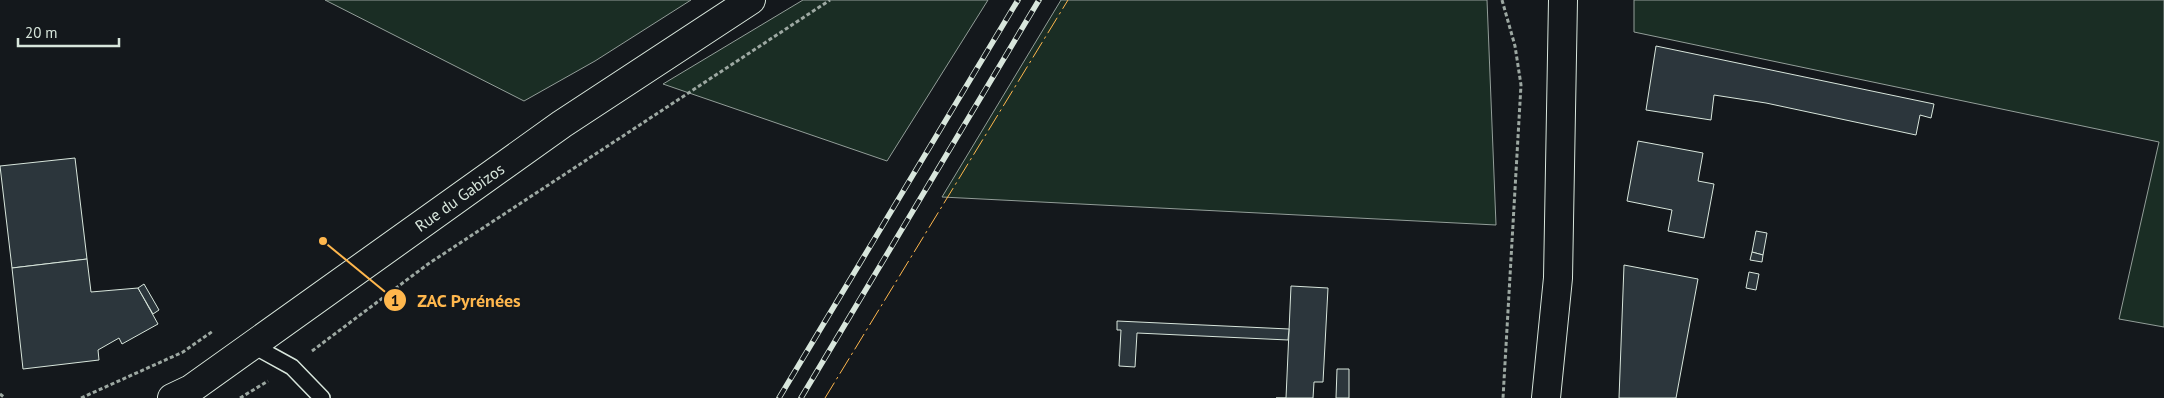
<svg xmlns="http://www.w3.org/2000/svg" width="2164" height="398" viewBox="0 0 2164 398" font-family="'PT Sans',sans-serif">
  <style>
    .green { fill: #1a2d24; stroke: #939e99 }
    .building { fill: #2c363c; stroke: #d8e6dc }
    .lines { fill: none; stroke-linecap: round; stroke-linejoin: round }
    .lane-casing { stroke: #d8e6dc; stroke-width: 18 }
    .secondary-casing { stroke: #d8e6dc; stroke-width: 30 }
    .path { stroke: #9da8a2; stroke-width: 3; stroke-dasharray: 4 2.5; stroke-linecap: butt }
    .lane { stroke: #14181c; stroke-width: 15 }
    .secondary { stroke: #14181c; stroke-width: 28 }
    .rail-casing { stroke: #d8e6dc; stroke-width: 5.5 }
    .rail { stroke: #14181c; stroke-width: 4; stroke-dasharray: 11; stroke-linecap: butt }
    .power { stroke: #ffb74d; stroke-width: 1; stroke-dasharray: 18 4 2.5 4; stroke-linecap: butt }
    .labels { text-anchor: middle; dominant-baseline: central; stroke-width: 4; stroke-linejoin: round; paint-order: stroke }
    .street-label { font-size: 16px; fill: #d8e6dc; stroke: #14181c }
    .leader { fill: none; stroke: #ffb74d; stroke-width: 2 }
    .callout-dot { fill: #ffb74d; stroke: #14181c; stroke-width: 2 }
    .mark-label { font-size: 15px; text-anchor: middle; font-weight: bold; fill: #111 }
    .callout-label { font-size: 18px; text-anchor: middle; font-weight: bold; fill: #ffb74d; stroke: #14181c; stroke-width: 4; stroke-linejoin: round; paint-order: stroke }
  </style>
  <rect width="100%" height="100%" fill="#14181c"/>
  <g class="green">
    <path d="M325,0H691L595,61L524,101Z"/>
    <path d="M803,0H988L887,161L663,84Z"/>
    <path d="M1061,0H1487L1496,225L942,197Z"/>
    <path d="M1634,0H2164V327L2119,319L2159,142L1634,32Z"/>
  </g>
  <g class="building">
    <path d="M1656,46L1934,104L1931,118L1920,115L1916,135L1766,103L1714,95L1711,120L1646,110Z"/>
    <path d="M1638,141L1703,153L1698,181L1714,184L1704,238L1668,231L1672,210L1627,201Z"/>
    <path d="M75,158L87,259L12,268L0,166Z"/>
    <path d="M1756,231L1767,233L1763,255L1752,252Z"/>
    <path d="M1752,252L1763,255L1762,262L1750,260Z"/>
    <path d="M87,259L91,292L138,288L158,324L122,344L119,338L98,350L99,360L23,369L12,268Z"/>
    <path d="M1624,265L1698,279L1676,398H1619Z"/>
    <path d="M1749,272L1759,274L1756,290L1746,288Z"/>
    <path d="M144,284L159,310L153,314L138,288Z"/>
    <path d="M1291,286L1328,288L1323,382H1314L1313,398H1276H1286Z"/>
    <path d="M1117,321L1289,329L1288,340L1137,333L1135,367L1119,366L1121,330H1117Z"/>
    <path d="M1337,369H1349V398H1336Z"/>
  </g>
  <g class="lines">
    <defs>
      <path id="lane" d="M252,345L292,367L322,398"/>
      <g id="secondary">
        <path id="s1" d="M172,398L191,389L562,124L751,0"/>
        <path d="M1546,398L1558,278L1563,0"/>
      </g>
    </defs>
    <use href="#lane" class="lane-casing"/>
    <use href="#secondary" class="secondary-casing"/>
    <g class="path">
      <path d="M1502,0L1515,46L1521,85L1503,398"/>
      <path d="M312,351L428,264L830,0"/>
      <path d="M0,394L5,398"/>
      <path d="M81,398L183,352L213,331"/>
      <path d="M240,398L268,381"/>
    </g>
    <use href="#lane" class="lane"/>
    <use href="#secondary" class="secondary"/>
    <defs>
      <g id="rail">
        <path d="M779,398L1018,0"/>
        <path d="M801,398L1039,0"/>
      </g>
    </defs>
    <use href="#rail" class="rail-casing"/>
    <use href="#rail" class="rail"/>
    <path class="power" d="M825,398L1068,0"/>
  </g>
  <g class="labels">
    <g class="street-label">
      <text stroke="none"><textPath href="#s1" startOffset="351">Rue du Gabizos</textPath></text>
    </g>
  </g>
  <path class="leader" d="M323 241L395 300"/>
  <g class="callout-dot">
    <circle cx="323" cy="241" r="5"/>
    <circle cx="395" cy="300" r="12"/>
  </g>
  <g class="mark-label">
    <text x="395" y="306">1</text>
  </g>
  <g class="callout-label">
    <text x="469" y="307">ZAC Pyrénées</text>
  </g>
  <path d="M18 38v8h101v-8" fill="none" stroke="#d8e6dc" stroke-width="2.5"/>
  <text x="25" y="38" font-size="15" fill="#d8e6dc" stroke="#14181c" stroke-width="4" paint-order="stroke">20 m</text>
</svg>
